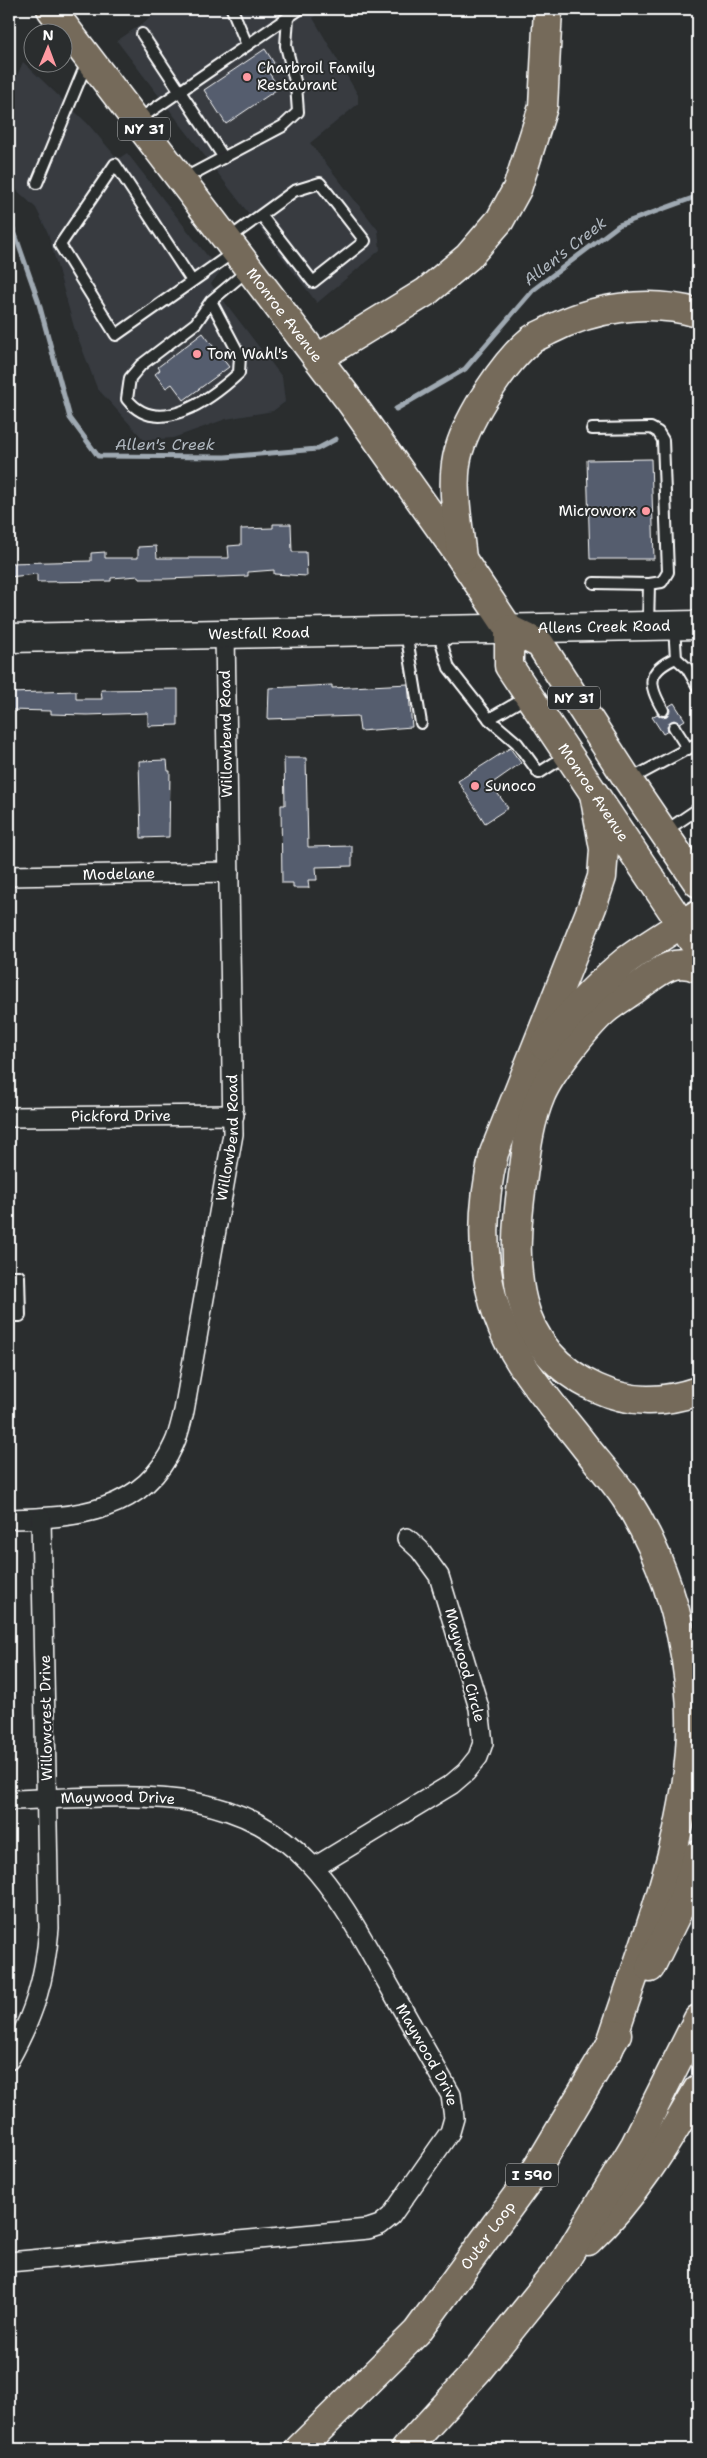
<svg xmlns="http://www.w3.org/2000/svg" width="707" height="2458" viewBox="0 0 707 2458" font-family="'Shantell Sans',sans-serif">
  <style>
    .built { fill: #373b41 }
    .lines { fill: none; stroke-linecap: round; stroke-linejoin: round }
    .stream { stroke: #9fa9b2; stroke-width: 5 }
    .building { fill: #555d6e; stroke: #fff }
    .lane-casing { stroke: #fff; stroke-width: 14 }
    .street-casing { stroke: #fff; stroke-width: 22 }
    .secondary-casing { stroke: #fff; stroke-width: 31 }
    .primary-casing { stroke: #fff; stroke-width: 31 }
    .highway-casing { stroke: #fff; stroke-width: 31 }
    .lane { stroke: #2a2d2e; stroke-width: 10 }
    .street { stroke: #2a2d2e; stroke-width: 19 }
    .secondary { stroke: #2a2d2e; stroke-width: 28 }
    .primary { stroke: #746a5a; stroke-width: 28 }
    .highway { stroke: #746a5a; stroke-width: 28 }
    .poi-dot { fill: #ff9aa2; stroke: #2a2d2e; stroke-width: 2 }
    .labels { text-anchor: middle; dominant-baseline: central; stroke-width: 4; stroke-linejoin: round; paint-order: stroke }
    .shield { fill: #2a2d2e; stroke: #bfc0c0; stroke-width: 1 }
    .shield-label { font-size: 14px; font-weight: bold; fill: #fff }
    .poi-label { font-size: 15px; fill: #fff; stroke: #2a2d2e; text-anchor: start }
    .street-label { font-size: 15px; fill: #fff; stroke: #2a2d2e }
    .water-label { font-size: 16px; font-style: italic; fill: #afb7bf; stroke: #2a2d2e }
  </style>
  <rect width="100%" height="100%" fill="#2a2d2e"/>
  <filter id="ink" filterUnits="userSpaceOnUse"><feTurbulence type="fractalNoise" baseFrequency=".02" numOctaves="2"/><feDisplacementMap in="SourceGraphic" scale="10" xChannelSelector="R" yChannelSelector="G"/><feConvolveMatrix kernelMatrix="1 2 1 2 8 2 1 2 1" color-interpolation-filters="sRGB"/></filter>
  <g filter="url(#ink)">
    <g class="built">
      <path d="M163,9H321L313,18L358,95V104L310,143L378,230L380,250L317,303L117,41Z"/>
      <path d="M23,62L87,123L118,159L127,153L220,272L211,284L282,377L285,402L273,411L226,419L173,438L144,440L97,388L74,327L48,233L36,208L9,183V94Z"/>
    </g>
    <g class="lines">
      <g class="stream">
        <path d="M9,217L38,300L70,418L98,456L225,457L317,449L336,439"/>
        <path d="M396,409L465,369L533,290L619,225L698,196"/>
      </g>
    </g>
    <g class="building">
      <path d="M265,49L274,63L265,67L279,88L226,124L204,90Z"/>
      <path d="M203,333L229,367L184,400L172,384L166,388L155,374L160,370L158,367Z"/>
      <path d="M651,459L654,559H590L587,460Z"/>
      <path d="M273,524H291L292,552H306L307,576L274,574V570L248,572V576L166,579H140L139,576L111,578V581L37,582V574L9,577V563L91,561V553L105,552V558H138V547L156,546L157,558H229L228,546L241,545V529L273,528Z"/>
      <path d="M408,684L412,727L360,731L358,716L268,719L269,688L332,685V688Z"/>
      <path d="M178,689V725L148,726V713L87,715L51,714V711L9,710V693L76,691V699H102L101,690Z"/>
      <path d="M674,703L685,720L680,723L674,720L670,722L667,727L668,731L663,734L652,717L657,714L662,717L667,716L670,711L669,706Z"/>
      <path d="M510,748L521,763L491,784L508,808L485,823L458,781Z"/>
      <path d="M284,758H306L308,847L352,846V866L316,867L317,880H308L309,888H293V883H282L281,805H285Z"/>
      <path d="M167,760L168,771H170L169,837L141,838L139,761Z"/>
    </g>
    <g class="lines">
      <defs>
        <g id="lane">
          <path d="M232,9L247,45"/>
          <path d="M142,34L224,158"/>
          <path d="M138,120L300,9"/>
          <path d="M183,179L283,126L298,112L296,85L286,46L288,17"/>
          <path d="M37,183L87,62"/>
          <path d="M228,239L294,191L320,183L365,241L313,282L261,215"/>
          <path d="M192,281L115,164L60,245L116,335L234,252"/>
          <path d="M211,301L240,356L239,373C212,398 158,439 127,399L130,378L141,365L196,323L211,301L248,270"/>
          <path d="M592,429L651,428L658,432L663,440L668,572L662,582L649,584L648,626"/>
          <path d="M594,583L649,584"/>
          <path d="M674,626L676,658L687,668L698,687"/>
          <path d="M438,631L449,668L490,720L517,743L539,773L567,755"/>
          <path d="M406,632L421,723"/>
          <path d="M663,710C648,685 646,671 676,658"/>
          <path d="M489,719L527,697"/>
          <path d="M674,727L688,749"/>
          <path d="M629,780L698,743"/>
          <path d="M664,832L698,809"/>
          <path d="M9,1276H19L20,1316H9"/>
        </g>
        <g id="street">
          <path id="s1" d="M9,876L229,872"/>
          <path id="s2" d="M9,1117L234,1115"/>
          <path id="s3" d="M9,1519C74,1518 144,1513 174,1444C179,1434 181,1422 184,1411L233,1134L225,634"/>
          <path id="s4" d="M9,1800C67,1799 137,1792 194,1802C299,1822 334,1888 382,1973C405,2014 428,2054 451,2095L454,2118L450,2132L391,2216L380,2225L368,2229L9,2262"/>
          <path d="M315,1867L452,1784L466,1772L478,1757L483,1743L479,1708L439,1576L420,1550L407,1538"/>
          <path d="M9,2060C34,2015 45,1980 49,1928L41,1518"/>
        </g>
        <g id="secondary">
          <path id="s5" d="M9,638L698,625"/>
        </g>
        <g id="primary">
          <path id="s6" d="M51,9L350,401L462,559L509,629L540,644L628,780L698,883"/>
          <path id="s7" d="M509,629V666L698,949"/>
        </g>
        <g id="highway">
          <path d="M318,358L426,292L468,257L500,220L517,189L543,107L548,9"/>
          <path d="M462,559C459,525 449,483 459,450C469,416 504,362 531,340C536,336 543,334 548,331C593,307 649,299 698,313"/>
          <path d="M594,794L604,849L602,877L592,907L494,1153C477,1224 480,1300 521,1363C539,1391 562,1417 583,1444C596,1461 612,1478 625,1497C660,1551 682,1619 689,1683C703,1804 646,1935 609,2049"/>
          <path d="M698,968C672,956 655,975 635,989C625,996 613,1003 604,1011C586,1027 550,1073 541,1095C529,1123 526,1153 522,1183C511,1265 510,1349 596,1388C631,1404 663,1403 698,1391"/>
          <path d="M544,1045C569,1015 596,985 627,960C650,943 674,929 698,914"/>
          <path d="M650,1968L681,1905L698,1855"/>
          <path d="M588,2241C634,2198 667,2143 698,2089"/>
          <path id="s8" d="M299,2449L417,2332L538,2167L617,2034"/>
          <path d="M406,2449L478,2370L563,2264L635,2145L698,2019"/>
        </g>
      </defs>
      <use href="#lane" class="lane-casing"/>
      <use href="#street" class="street-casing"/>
      <use href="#secondary" class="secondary-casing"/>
      <use href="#primary" class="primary-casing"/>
      <use href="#highway" class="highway-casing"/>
      <use href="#lane" class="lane"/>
      <use href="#street" class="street"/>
      <use href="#secondary" class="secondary"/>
      <use href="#primary" class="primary"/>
      <use href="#highway" class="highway"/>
    </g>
  </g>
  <g class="poi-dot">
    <circle cx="247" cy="77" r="5"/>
    <circle cx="197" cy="354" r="5"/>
    <circle cx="646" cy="511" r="5"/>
    <circle cx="475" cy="786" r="5"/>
  </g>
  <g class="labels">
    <g class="shield">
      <rect x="118" y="117.5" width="52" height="23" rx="4"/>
      <rect x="548" y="686.5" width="52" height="23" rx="4"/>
      <rect x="506" y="2163.5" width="52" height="23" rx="4"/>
    </g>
    <g class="shield-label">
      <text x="144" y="129">NY 31</text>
      <text x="574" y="698">NY 31</text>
      <text x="532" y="2175">I 590</text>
    </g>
    <g class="poi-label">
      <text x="257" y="68">Charbroil Family<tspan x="257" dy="17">Restaurant</tspan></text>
      <text x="207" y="354">Tom Wahl's</text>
      <text x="636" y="511" text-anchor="end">Microworx</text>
      <text x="485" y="786">Sunoco</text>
    </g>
    <g class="street-label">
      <text stroke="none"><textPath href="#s6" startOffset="385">Monroe Avenue</textPath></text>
      <text stroke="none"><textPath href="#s5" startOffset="595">Allens Creek Road</textPath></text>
      <text stroke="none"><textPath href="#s5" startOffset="250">Westfall Road</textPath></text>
      <text transform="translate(226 734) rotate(-91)">Willowbend Road</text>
      <text stroke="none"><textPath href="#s7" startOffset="189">Monroe Avenue</textPath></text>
      <text stroke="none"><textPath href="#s1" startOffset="110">Modelane</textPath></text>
      <text stroke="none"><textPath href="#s2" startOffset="112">Pickford Drive</textPath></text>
      <text stroke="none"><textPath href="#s3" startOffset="505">Willowbend Road</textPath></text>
      <text transform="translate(465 1665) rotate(75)">Maywood Circle</text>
      <text transform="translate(46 1718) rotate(-91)">Willowcrest Drive</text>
      <text stroke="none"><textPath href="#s4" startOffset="109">Maywood Drive</textPath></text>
      <text stroke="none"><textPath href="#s4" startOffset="544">Maywood Drive</textPath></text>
      <text stroke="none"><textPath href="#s8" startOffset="286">Outer Loop</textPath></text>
    </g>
    <g class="water-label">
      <text transform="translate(565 251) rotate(-38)">Allen's Creek</text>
      <text x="165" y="444">Allen's Creek</text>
    </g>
  </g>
  <rect width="707" height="2458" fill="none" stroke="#2a2d2e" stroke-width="30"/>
  <rect x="15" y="15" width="677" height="2428" fill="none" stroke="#fff" stroke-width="2" filter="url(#ink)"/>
  <g transform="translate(48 48) rotate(1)"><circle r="24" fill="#2a2d2e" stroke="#7f8182"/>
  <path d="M0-4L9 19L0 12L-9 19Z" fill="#ff9aa2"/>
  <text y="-8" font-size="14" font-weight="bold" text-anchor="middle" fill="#ffffff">N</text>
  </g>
</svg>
